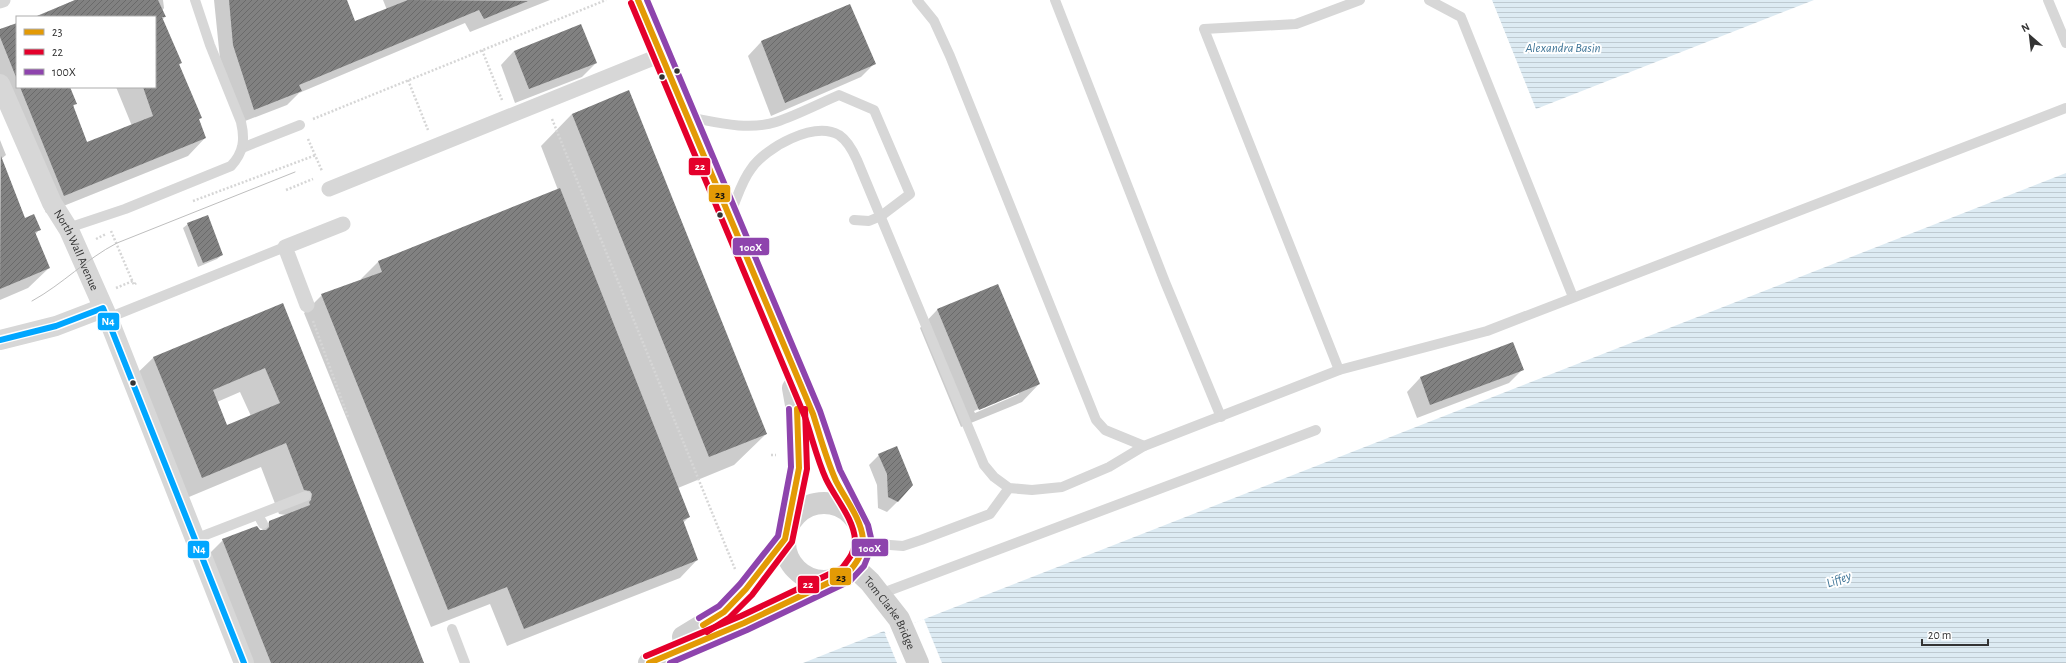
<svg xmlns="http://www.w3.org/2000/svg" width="2066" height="663" viewBox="0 0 2066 663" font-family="'Alegreya Sans',sans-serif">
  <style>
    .water { fill: url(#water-rules) }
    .pier { fill: #fff }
    .shadow { fill: #0003; fill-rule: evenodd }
    .building { fill: url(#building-hatch); fill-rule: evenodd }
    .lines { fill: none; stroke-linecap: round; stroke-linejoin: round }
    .path { stroke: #d6d6d6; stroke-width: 2.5; stroke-dasharray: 2 2; stroke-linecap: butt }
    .service { stroke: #d7d7d7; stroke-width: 10 }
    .pedestrian { stroke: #d7d7d7; stroke-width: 15 }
    .minor { stroke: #d7d7d7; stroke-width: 20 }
    .secondary { stroke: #d0d0d0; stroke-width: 22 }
    .tram { stroke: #bebebe; stroke-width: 1 }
    .bus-1-casing { stroke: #fff; stroke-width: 9 }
    .bus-2-casing { stroke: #fff; stroke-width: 9 }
    .bus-3-casing { stroke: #fff; stroke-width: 9 }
    .bus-4-casing { stroke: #fff; stroke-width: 9 }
    .bus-1 { stroke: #e39a05; stroke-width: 6 }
    .bus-2 { stroke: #e4002b; stroke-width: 6 }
    .bus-3 { stroke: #8e44ad; stroke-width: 6 }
    .bus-4 { stroke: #00a6ff; stroke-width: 6 }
    .bus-dot { fill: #333; stroke: #fff; stroke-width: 1.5 }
    .labels { text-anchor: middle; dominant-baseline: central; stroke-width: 4; stroke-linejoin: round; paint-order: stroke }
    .street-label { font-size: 12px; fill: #333; stroke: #fff }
    .water-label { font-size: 13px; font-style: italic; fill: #3f7597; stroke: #fff }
    .line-badge { stroke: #fff; stroke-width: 1.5 }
    .badge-label { font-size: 11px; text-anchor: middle; font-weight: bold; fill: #fff }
    .pale-badge-label { font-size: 11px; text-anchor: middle; font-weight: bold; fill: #111 }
  </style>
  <defs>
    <pattern id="water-rules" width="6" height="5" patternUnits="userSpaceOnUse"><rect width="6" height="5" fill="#ddebf3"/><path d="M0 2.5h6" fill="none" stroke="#becad1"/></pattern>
    <pattern id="building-hatch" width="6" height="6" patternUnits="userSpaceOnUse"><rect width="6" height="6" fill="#818181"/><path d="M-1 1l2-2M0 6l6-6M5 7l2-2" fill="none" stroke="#6a6a6a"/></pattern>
  </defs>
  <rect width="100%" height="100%" fill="#fff"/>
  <g class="water">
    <path d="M1492,0H1814L1536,109Z"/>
    <path d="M2066,173V663H803L884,631L886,634Z"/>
  </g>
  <path class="pier" d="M924,619L942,663H897L885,634Z"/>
  <g class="shadow">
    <path d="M75,0H163L164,8L162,11L165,17L162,20L181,63L179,65L200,118L198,120L205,138L188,156L46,213L0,98V30L17,24V87H69L75,104L73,107L87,143L132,126L116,87H155V17H34Z"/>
    <path d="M214,0H346L354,23L387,10L383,0H550L470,32L465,23L299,93L287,105L240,123L220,59Z"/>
    <path d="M849,5L874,64L861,77L771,116L748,56L761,42Z"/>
    <path d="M514,51L596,63L582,77L515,103L501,65Z"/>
    <path d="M629,92L766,434L734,465L678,488L689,517L683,523L697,560L680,578L507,646L490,604L431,627L304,313L322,295L362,281L361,279L379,261L558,190L541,146L572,114Z"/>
    <path d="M0,140L6,155L1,159L25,219L39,230L35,235L49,268L28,288L0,300Z"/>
    <path d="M188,224L222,255L217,259L198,267L183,228Z"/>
    <path d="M997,285L1039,384L1022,402L961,427L920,328L937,310ZM1019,392V394L975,413L974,411Z"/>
    <path d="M282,305L422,663H237L198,565L223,540L261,531L269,522L286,515L279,514L261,467L177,502L128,382L153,358ZM240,392L251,416L227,426L217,402Z"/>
    <path d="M1513,343L1523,369L1509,383L1417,418L1407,392L1420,378Z"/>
    <path d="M896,448L898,501L887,512L878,508L877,485L869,465L879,455Z"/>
  </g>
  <g class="building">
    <path d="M75,0H158L166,17H162L182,63L179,64L202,118L199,119L206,138L64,196L20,87H70L77,104L73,105L87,142L153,116L143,87H155V17H35Z"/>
    <path d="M229,0H347L355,21L408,0L528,1L484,19L479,10L299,85L302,91L254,110L233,45Z"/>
    <path d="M850,4L876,64L785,103L761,41Z"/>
    <path d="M17,23V77H16L0,37V29Z"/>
    <path d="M581,24L597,63L529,89L514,51Z"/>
    <path d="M629,90L767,434L709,457L572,114Z"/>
    <path d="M1,156L25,218L34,214L41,230L35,232L50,268L0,289Z"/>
    <path d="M560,188L690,517L683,520L698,560L524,629L507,587L448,610L321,294L382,272L378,261Z"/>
    <path d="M208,215L223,255L203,263L187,223Z"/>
    <path d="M998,284L1040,384L979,410L937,309Z"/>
    <path d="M283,303L332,426L424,663H271L222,539L257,526L260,530H266L269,527V521L310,505L309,502L311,500L312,494L310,491L304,490L286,443L202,478L153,357ZM265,368L280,403L227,425L213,390Z"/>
    <path d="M1513,342L1524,370L1430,405L1420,377Z"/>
    <path d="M897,446L913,485L898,502L888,497L887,474L878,454Z"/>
  </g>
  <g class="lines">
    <g class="path">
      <path d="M482,50L502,100"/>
      <path d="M408,80L428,130"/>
      <path d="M313,119L606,0"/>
      <path d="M552,119L735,569"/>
      <path d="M308,139L322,171"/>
      <path d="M286,190L313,179"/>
      <path d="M193,201L316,155"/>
      <path d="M111,231L134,285L136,283"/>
      <path d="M96,239L106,234"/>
      <path d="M116,288L133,281"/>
      <path d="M313,321L348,417"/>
      <path d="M771,455H776"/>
    </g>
    <g class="service">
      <path d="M917,0L934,21L950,56L1096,420L1105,430L1144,446"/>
      <path d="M1055,0L1165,282L1221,417"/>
      <path d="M1429,0L1461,17L1573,297"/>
      <path d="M2048,0L2066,43"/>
      <path d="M687,117C715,122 748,131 776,122C797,115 818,104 839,95L874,110L910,194L881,216L869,221L854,220"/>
      <path d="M242,148L300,125"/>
      <path d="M730,214C737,199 741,182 751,169C766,147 814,121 839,135C848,141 853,151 857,160L984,465L994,477L1009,488L1032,490L1062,487L1109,467L1144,446L1339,370L1487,331L2066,108"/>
      <path d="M68,228L125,209L231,166C244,152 245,139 241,122L210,45L195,0"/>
      <path d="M108,318L285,247"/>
      <path d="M1339,370L1204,29L1296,24L1360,0"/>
      <path d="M258,515L263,524"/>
      <path d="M195,539L306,496"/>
      <path d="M864,543L903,546L921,540L990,514L1009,488"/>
      <path d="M880,594L1316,430"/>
      <path d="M452,629L465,663"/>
    </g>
    <g class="pedestrian">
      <path d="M0,1L3,0"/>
      <path d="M329,189L661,55"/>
      <path d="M307,305L285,247L343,224"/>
    </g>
    <g class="minor">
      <path id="s1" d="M0,84L52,203L69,230L108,318L244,663"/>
      <path d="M0,340L56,326L103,308"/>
    </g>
    <g class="secondary">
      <path d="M638,0L813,414L836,481L860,524"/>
      <circle cx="824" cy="542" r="39"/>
      <path d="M788,526L799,468L798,416L793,388"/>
      <path id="s2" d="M854,567L870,582L899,619L918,663"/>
      <path d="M683,637L724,612L746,589L785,539"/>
      <path d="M649,663L744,623L834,581"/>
    </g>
    <path class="tram" d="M32,301C63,284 86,259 117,243L295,172"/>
    <defs>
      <g id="bus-1">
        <path d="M638,0L813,414C820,436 826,459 836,481C845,499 861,518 863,539C864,553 856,564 847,574L744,623L649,663"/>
        <path d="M703,625L724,612L746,589L785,539L799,468L797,409"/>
      </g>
      <g id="bus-2">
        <path d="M631,3L805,417C812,437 817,459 826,479C835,498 854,519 855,540C855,552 849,559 842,568L741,616L646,656"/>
        <path d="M707,632L729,618L752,595L792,542L807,469L805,409"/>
      </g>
      <g id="bus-3">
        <path d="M647,0L820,411L840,470L868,525L871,538L870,551L864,566L850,581L747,630L670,663"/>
        <path d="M699,618L719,606L740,584L778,536L791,467L789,409"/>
      </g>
      <path id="bus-4" d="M0,340L56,326L103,308L244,663"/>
    </defs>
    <use href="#bus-1" class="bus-1-casing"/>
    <use href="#bus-2" class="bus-2-casing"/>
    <use href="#bus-3" class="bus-3-casing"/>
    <use href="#bus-4" class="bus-4-casing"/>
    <use href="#bus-1" class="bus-1"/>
    <use href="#bus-2" class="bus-2"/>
    <use href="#bus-3" class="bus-3"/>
    <use href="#bus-4" class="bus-4"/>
  </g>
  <g class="bus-dot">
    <circle cx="677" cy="71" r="3.5"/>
    <circle cx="662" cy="77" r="3.5"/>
    <circle cx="720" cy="215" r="3.5"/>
    <circle cx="133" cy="383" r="3.5"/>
  </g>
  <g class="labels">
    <g class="street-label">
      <text stroke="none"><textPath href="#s1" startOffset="183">North Wall Avenue</textPath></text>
      <text stroke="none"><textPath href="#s2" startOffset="59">Tom Clarke Bridge</textPath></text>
    </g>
    <g class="water-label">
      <text x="1563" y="48">Alexandra Basin</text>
      <text transform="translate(1839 580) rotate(-20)">Liffey</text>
    </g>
  </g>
  <g class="line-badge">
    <rect x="688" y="157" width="23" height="19" rx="4" fill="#e4002b"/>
    <rect x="708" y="184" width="23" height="19" rx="4" fill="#e39a05"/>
    <rect x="732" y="237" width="38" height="19" rx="4" fill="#8e44ad"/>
    <rect x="97" y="312" width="23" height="19" rx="4" fill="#00a6ff"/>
    <rect x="851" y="538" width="38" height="19" rx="4" fill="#8e44ad"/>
    <rect x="187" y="540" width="23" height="19" rx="4" fill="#00a6ff"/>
    <rect x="829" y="567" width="23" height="19" rx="4" fill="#e39a05"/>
    <rect x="797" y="575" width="23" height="19" rx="4" fill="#e4002b"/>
  </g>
  <g class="badge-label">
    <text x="700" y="170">22</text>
    <text x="751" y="251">100X</text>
    <text x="108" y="325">N4</text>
    <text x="870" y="552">100X</text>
    <text x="199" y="553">N4</text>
    <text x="808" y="588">22</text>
  </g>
  <g class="pale-badge-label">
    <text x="720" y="198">23</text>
    <text x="841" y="581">23</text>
  </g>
  <rect x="16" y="16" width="140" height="72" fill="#ffffff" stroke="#adadad"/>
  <rect x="24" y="29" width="20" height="6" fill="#e39a05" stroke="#adadad"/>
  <text x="52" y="36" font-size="12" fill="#333333">23</text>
  <rect x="24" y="49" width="20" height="6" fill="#e4002b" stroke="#adadad"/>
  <text x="52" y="56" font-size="12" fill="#333333">22</text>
  <rect x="24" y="69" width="20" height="6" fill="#8e44ad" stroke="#adadad"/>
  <text x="52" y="76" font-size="12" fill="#333333">100X</text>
  <g transform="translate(2030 36) rotate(332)" stroke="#ffffff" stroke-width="3" paint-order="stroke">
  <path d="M0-3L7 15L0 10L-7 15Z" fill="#333333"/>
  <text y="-6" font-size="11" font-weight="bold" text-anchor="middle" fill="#333333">N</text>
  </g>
  <path d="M1922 639v6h66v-6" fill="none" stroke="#333333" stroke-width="2"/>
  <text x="1928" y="639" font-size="12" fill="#333333" stroke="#ffffff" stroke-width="3" paint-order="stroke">20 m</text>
</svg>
